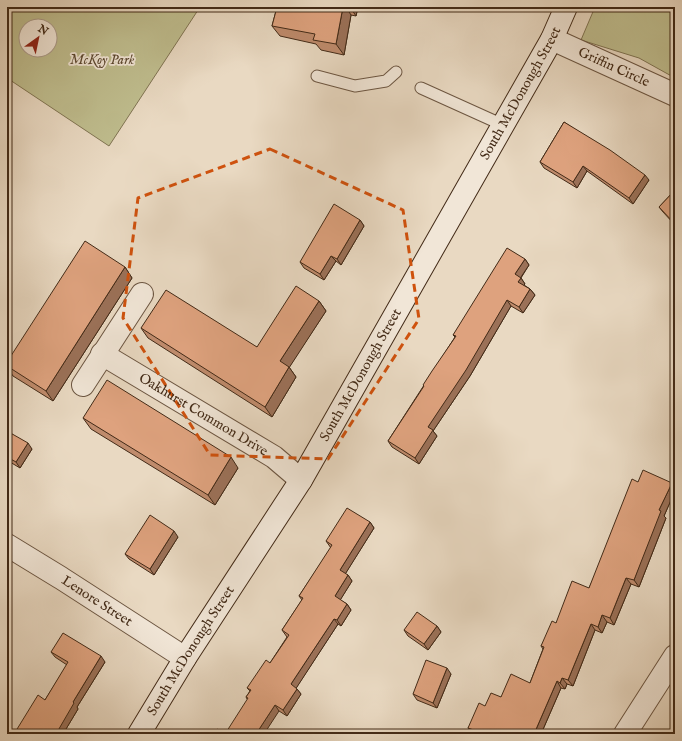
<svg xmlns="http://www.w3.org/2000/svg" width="682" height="741" viewBox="0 0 682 741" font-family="'IM FELL English',serif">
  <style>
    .green { fill: #bfbd8e; stroke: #807452; fill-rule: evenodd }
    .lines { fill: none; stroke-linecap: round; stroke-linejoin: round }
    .lane-casing { stroke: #6c5642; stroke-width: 13 }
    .street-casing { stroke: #6c5642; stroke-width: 24 }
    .secondary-casing { stroke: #422a17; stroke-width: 24 }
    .lane { stroke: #f1e6d7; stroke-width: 11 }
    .street { stroke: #f1e6d7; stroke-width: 22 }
    .secondary { stroke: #f1e6d7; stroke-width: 22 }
    .wall { fill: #bf8b6c; stroke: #422a17 }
    .shaded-wall { fill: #9b7158; stroke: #422a17 }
    .building { fill: #dea27e; stroke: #422a17 }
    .marked { fill: none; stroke: #cf520e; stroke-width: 3; stroke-dasharray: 8 5; stroke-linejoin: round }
    .labels { text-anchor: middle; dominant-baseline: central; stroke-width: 3.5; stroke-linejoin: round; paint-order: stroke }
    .park-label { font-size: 14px; font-style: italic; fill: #5b472f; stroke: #f1e6d7 }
    .street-label { font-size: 14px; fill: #422a17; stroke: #f1e6d7 }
  </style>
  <rect width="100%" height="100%" fill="#e9d9c2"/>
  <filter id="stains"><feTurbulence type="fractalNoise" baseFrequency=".005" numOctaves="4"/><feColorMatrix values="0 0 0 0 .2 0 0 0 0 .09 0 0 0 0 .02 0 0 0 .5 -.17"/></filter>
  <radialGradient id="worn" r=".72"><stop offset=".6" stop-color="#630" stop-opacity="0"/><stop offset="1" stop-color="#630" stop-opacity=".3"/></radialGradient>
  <g class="green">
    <path d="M7,7H200L109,146L7,78ZM26,26H50V50H26Z"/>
    <path d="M595,7H675V78L639,58L581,40Z"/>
  </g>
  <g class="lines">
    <defs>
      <g id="lane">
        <path d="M317,76L355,86L386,81L396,72"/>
        <path d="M421,88L503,125"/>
      </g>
      <g id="street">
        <path id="s1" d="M552,39L675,95"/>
        <path id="s2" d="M102,354L274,457L301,480"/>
        <path d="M83,385L142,294"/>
        <path id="s3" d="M7,545L61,578L185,658"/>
        <path d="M625,734L675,656"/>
      </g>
      <g id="secondary">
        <path id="s4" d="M139,734L185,658L301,480L552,39L566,7"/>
      </g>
    </defs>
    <use href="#lane" class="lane-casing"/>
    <use href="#street" class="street-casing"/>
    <use href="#secondary" class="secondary-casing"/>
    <use href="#lane" class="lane"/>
    <use href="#street" class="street"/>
    <use href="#secondary" class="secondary"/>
  </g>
  <g class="wall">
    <path d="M277,7H358L356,16L351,15L344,55L321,50L316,44L280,36L272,26Z"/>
    <path d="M564,122L649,180L633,204L587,171L577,188L544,168L540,162Z"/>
    <path d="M675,190V225L663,212L659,207Z"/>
    <path d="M360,220L364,226L341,265L336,261L324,280L304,268L300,262Z"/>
    <path d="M525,259L529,265L521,278L525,284L524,285L530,289L535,295L523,313L511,306L470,376L433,431L437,436L419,464L392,447L388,441L455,337L453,335Z"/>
    <path d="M125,267L132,278L53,401L13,376L7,367V362Z"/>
    <path d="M319,301L326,311L289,367L296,377L272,417L148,338L141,328L257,347Z"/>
    <path d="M83,418L238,468L215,505L91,429Z"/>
    <path d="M7,431L32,449L20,468L10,462L7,466Z"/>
    <path d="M638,482L675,487V491L664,516L666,518L639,587L631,584L614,625L607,622L602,633L595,630L573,686L567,684L565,689L561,688L541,734H472L468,728L485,706L501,697L530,683L543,649L541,646L556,623L589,588Z"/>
    <path d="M370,522L374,528L345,574L348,575L352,581L340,600L347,604L351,610L341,626L338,624L296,688L301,694L287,716L279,711L247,699L246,697L250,691L247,688L270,663L287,637L282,630L302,600L299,596L331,548L326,541Z"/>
    <path d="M178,537L154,575L129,559L125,554Z"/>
    <path d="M437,626L441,632L428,650L408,636L404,630Z"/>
    <path d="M51,652L105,662L77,707L78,709L63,734H14L45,700L67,665L55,657Z"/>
    <path d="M451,674L437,708L417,700L413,694Z"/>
  </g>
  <g class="shaded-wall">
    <path d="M343,7H346L351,15L344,55L336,44Z"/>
    <path d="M350,7H358L356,16Z"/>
    <path d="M583,166L587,171L577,188L573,182Z"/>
    <path d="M645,175L649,180L633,204L629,198Z"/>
    <path d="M360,220L364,226L341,265L337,259Z"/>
    <path d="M331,256L336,261L324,280L320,274Z"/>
    <path d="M525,259L529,265L519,280L515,274Z"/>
    <path d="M125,267L132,278L53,401L46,391Z"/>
    <path d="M521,278L525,284L522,287L518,282Z"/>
    <path d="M530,289L535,295L523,313L519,307Z"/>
    <path d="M507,300L511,306L470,376L433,431L437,436L419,464L415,458L428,427Z"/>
    <path d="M319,301L326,311L287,371L280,361Z"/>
    <path d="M289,367L296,377L272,417L265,407Z"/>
    <path d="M28,443L32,449L20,468L16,462Z"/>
    <path d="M231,457L238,468L215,505L208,495Z"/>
    <path d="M7,458L10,462L7,466Z"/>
    <path d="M672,483L675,487V491L664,516L666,518L639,587L634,580L659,510Z"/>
    <path d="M370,522L374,528L344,576L340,570Z"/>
    <path d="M174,531L178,537L154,575L150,569Z"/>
    <path d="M348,575L352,581L339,602L335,596Z"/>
    <path d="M626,578L631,584L614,625L610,618Z"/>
    <path d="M347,604L351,610L341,626L337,620Z"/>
    <path d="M602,615L607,622L602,633L598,627Z"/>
    <path d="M334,619L338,624L295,690L291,684Z"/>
    <path d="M591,624L595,630L573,686L568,680Z"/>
    <path d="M437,626L441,632L428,650L424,644Z"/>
    <path d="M101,656L105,662L77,707L78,709L63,734H56L73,702Z"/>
    <path d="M447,668L451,674L437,708L433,703Z"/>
    <path d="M562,678L567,684L565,689L560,683Z"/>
    <path d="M557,681L561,688L541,734H534Z"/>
    <path d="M297,689L301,694L287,716L283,710Z"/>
    <path d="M275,705L279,711L264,734H256Z"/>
  </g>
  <g class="building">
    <path d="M277,7H343L336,44L313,40L315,34L272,26Z"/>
    <path d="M564,122L610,150L645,175L629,198L583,166L573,182L540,162Z"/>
    <path d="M675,190V224L659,207Z"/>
    <path d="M334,204L360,220L337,259L331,256L320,274L300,262Z"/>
    <path d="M85,241L125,267L46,391L7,366V362Z"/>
    <path d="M507,248L525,259L515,274L521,278L518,282L530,289L519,307L507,300L466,370L428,427L433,430L415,458L388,441L424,386L423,385L432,371L456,336L453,335Z"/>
    <path d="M296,286L319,301L280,361L289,367L265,407L141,328L166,290L257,347Z"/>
    <path d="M107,380L231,457L208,495L83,418Z"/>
    <path d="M7,431L28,443L16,462L7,457Z"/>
    <path d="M643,470L672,483L659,510L661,511L634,580L626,578L610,618L602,615L598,627L591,624L568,680L562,678L560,683L557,681L534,734H485L468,728L479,703L485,706L491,693L501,697L511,674L530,683L544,647L541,646L552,621L556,623L572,581L589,588L632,479L638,482Z"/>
    <path d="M347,508L370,522L340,570L348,575L335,596L347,604L337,620L334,619L291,684L297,689L283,710L275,705L256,734H225L248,698L246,697L251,690L247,688L266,660L270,663L289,635L282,630L303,598L299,596L332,545L326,541Z"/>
    <path d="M150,515L174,531L150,569L125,554Z"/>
    <path d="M417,612L437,626L424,644L404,630Z"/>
    <path d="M63,633L101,656L73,702L74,703L56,734H14L38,695L45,700L68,662L51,652Z"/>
    <path d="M426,660L447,668L433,703L413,694Z"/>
    <path d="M217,729L225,734H213Z"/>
  </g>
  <path class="marked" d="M270,149L403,210L419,319L328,459L210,455L123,318L138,198Z"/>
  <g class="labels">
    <g class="park-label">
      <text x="102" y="60">McKoy Park</text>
    </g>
    <g class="street-label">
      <text stroke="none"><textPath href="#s1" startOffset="68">Griffin Circle</textPath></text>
      <text stroke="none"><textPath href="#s4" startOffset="746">South McDonough Street</textPath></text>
      <text stroke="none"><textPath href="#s4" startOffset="422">South McDonough Street</textPath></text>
      <text stroke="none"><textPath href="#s2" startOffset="118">Oakhurst Common Drive</textPath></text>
      <text stroke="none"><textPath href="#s3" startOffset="106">Lenore Street</textPath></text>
      <text stroke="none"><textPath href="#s4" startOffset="98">South McDonough Street</textPath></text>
    </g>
  </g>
  <rect width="682" height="741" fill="none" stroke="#e9d9c2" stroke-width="24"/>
  <rect x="8" y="8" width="666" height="725" fill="none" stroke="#422a17" stroke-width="2"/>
  <rect x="12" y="12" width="658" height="717" fill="none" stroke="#422a17"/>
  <g transform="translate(38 38) rotate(33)"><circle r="19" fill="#f1e6d7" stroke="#ab9b8a"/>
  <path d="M0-3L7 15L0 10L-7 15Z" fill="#8f2418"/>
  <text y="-6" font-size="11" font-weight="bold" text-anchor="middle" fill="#422a17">N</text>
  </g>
  <rect width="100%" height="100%" filter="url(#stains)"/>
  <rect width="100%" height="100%" fill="url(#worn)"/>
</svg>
